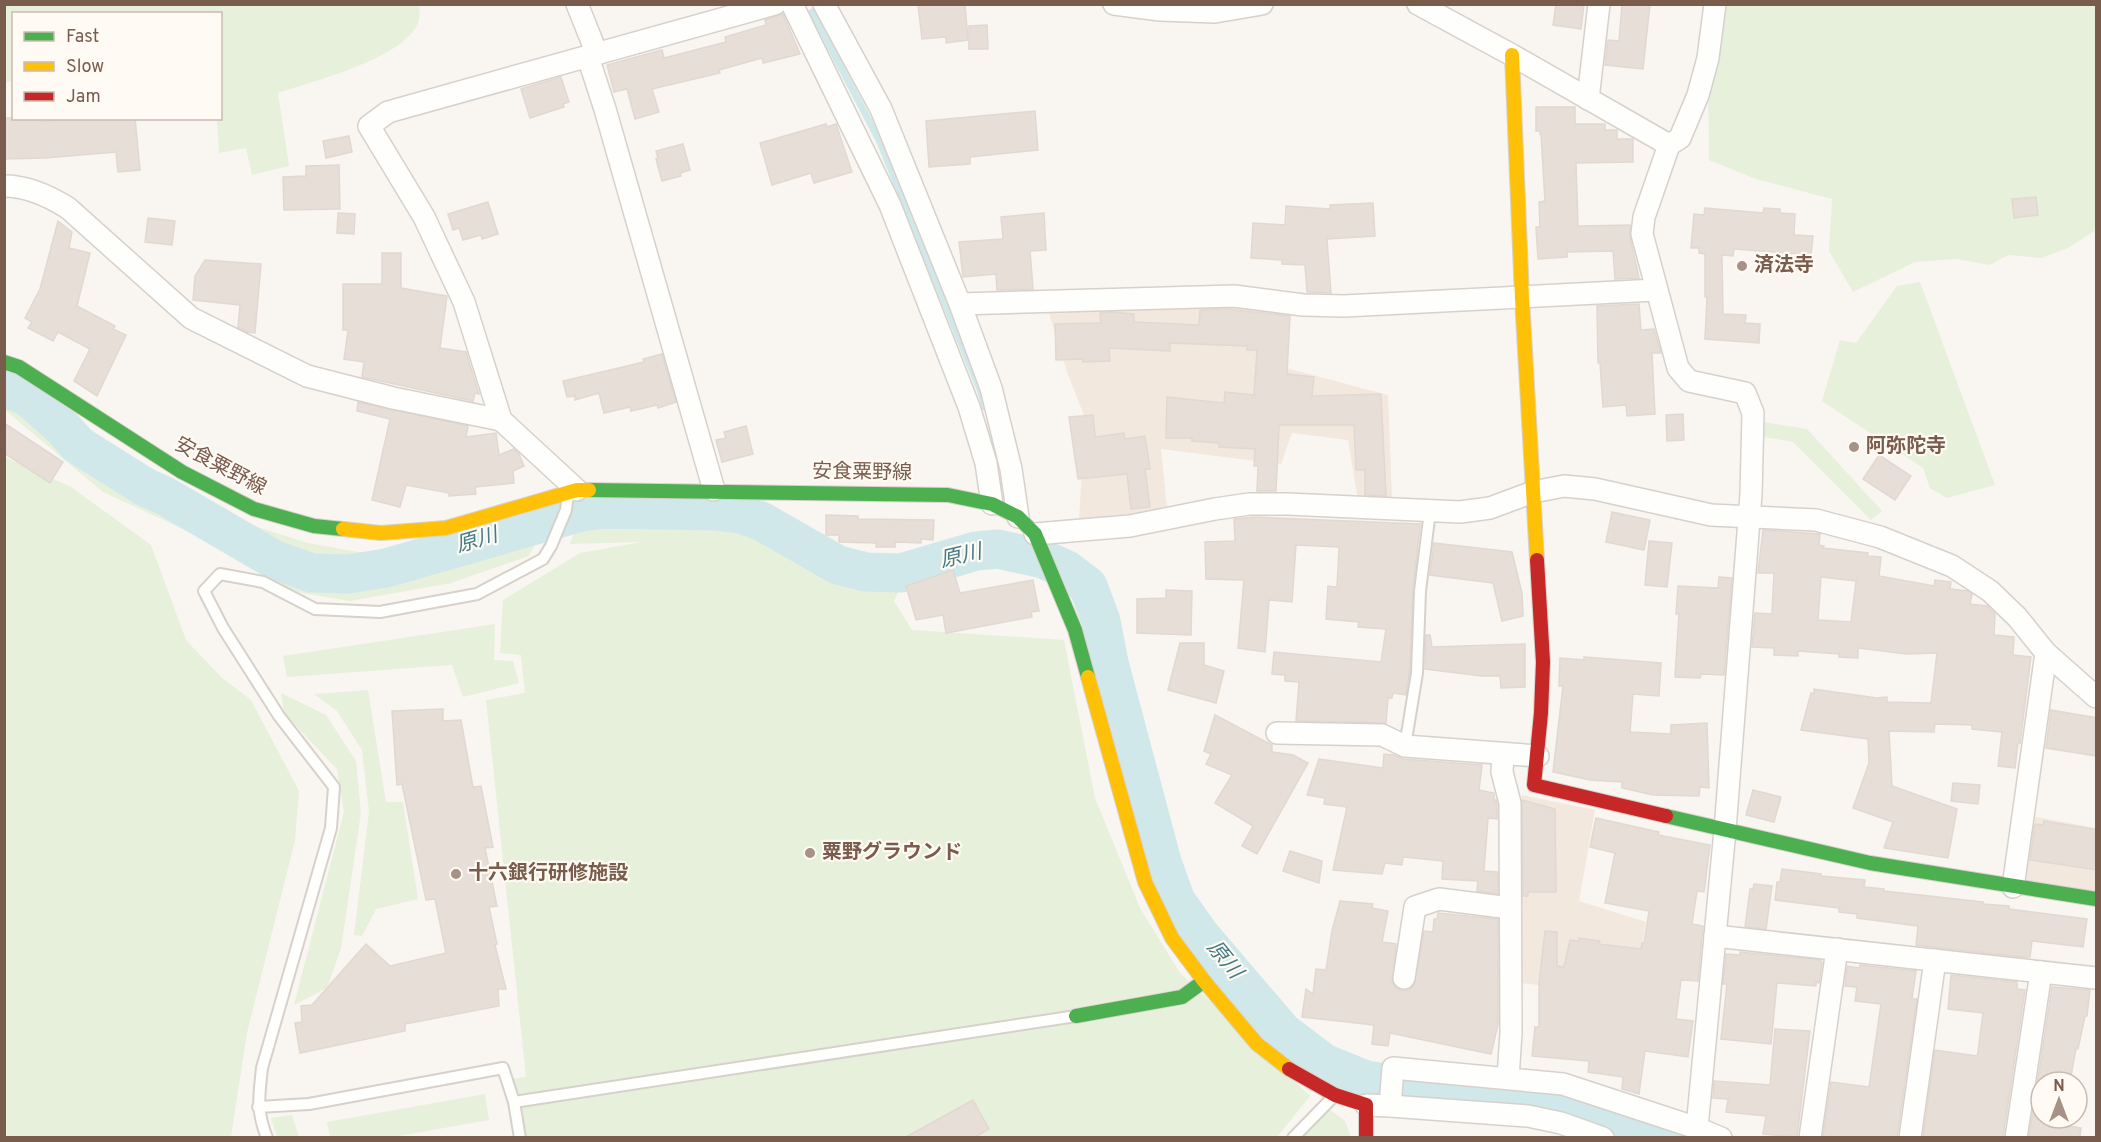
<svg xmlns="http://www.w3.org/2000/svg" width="2101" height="1142" viewBox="0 0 2101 1142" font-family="Overpass,'Noto Sans JP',sans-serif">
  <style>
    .residential { fill: #f2e8de }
    .green { fill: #e7f0db }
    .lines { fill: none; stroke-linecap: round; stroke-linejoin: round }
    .stream { stroke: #d0e8ea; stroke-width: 7 }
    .river { stroke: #d0e8ea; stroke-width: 39 }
    .building { fill: #e6ded7; stroke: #e2d8d2; stroke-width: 1.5; fill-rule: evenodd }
    .lane-casing { stroke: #d7d1cb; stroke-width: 14 }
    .street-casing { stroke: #d7d1cb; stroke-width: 24 }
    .fast-casing { stroke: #d9d2cb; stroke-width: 16 }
    .slow-casing { stroke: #d9d2cb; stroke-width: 16 }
    .jam-casing { stroke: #d9d2cb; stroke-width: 16 }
    .lane { stroke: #fefefd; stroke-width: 10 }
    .street { stroke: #fefefd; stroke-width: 21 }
    .fast { stroke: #4caf50; stroke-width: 14 }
    .slow { stroke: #ffc107; stroke-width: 14 }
    .jam { stroke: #c62828; stroke-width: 14 }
    .poi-dot { fill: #a69286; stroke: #fffaf3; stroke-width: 2 }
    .labels { text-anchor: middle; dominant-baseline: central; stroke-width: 4.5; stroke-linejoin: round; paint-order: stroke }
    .poi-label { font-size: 20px; font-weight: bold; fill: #7a5c4d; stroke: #fffaf3; text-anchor: start }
    .street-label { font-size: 20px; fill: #7a5c4d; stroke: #fffaf3 }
    .water-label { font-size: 21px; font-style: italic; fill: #437c86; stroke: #fffaf3 }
  </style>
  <rect width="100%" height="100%" fill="#f9f5f0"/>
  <g class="residential">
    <path d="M1229,302L1286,309V368L1388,395L1392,499L1358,500L1348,440L1292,433L1281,464L1161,449L1167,509L1079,521L1085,418L1067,372L1049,313Z"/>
    <path d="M1522,795L1595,810L1579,901L1646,922L1633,994L1518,983Z"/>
    <path d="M2031,816L2096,828V892L2020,880Z"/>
  </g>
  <g class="green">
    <path d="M419,4C420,10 420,18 418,23C403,59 313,81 278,93L289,166L252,175L246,148L219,153L217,119L220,118V14H14L13,82H5V5Z"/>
    <path d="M1707,5H2096V230L2068,248L2041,258L2008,255L1990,265L1956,259L1915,262L1853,292L1829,251L1832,199L1756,179L1709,160Z"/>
    <path d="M1920,282L1995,485L1947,498L1930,488L1923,468L1822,401L1840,340L1856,343L1897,286Z"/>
    <path d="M9,385L166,483L235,520L308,543L369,554L427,545L550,517L529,556L451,583L350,601L290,591L250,560L103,492L5,410L4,397Z"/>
    <path d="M1763,422L1807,429L1882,511L1871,520L1793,442L1764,437Z"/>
    <path d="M5,457L71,487L151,545L186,640L221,677L251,700L299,791L295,840L247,1033L231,1137L5,1138Z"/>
    <path d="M721,504L774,521L867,575L895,570L900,588L894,601L912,630L1064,640L1095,798L1140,908L1180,973L1310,1096L1277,1137H519L504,1080L526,1077L486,700L525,693L521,655L500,653L503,600L580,553L642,542L570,544L583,507Z"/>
    <path d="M495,624L494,660L513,661L519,683L463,697L452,665L287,677L283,656Z"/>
    <path d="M368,690L386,802H403L418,899L376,909L362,936L354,935L369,812L362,750L337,711L314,694Z"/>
    <path d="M281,693L326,715L356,761L361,813L341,948L327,988L294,1005L344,812L337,769L284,713Z"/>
    <path d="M485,1094L489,1120L393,1137H330L327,1122Z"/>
    <path d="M1329,1109L1345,1121L1351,1137L1300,1138Z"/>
    <path d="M292,1115L299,1137H277L271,1118Z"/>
  </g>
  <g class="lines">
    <path class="stream" d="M812,12L880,142L981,392L985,407"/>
    <path class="river" d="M4,387L28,397L63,428L78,445L145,487L165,496L275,560L312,573L348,574L386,568L581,512L607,509L714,511L740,514L761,521L838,565L866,572L901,573L976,551L998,549L1043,559L1067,570L1088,586L1101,621L1109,663L1162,862L1176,901L1200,935L1283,1032L1324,1063L1366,1080L1425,1089L1537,1098L1665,1138"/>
  </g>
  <g class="building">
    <path d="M918,4H965L968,40L946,43V37L922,39Z"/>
    <path d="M1556,4H1584L1581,29L1553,25Z"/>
    <path d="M1622,4H1650L1643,69L1605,65L1608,40L1619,41Z"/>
    <path d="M783,14L800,54L763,63L762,58L719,70L720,73L652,89L659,112L635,119L627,89L614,92L607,65L662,50L664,58L726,42L725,37L766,25L765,20Z"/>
    <path d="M987,25L988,49H969V26Z"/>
    <path d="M561,77L569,102L563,104L564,107L530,118L521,89Z"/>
    <path d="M1536,107H1575V124H1605V130H1617V139H1633V162L1576,163L1578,226L1630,225V237L1639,278L1615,279L1613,251L1567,252V257L1538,259L1536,227H1540L1539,202L1545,201L1541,134H1540V131H1536Z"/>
    <path d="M1035,111L1038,150L970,157V164L929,167L926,121Z"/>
    <path d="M4,118H40V122L75,118H135L140,170L118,172L116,152L45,158L4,159Z"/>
    <path d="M826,124L827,127L836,124L852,172L814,183L811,173L772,185L760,143Z"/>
    <path d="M349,136L352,152L326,158L323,141Z"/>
    <path d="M683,144L690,170L680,173L681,176L662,181L656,159L658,158L656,151Z"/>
    <path d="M339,165L340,209L284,210L283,177L306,176V166Z"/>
    <path d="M2036,197L2038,215L2014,218L2012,199Z"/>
    <path d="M488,202L498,234L482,239L481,235L463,240L459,228L453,230L448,214Z"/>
    <path d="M1373,203L1375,236L1327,239L1331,293L1307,292L1305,265L1282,264V260L1251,258L1253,223L1285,225L1286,206L1330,209V205Z"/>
    <path d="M1705,208L1763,213L1764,208L1780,209V213L1795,214L1794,235L1813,236L1811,255L1734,249L1733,256L1722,255L1723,314L1746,315L1745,323L1760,324L1759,343L1705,339L1707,297H1705V254L1699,253V248H1691L1694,214L1704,215Z"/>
    <path d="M338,213L355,214L354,234L337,233Z"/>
    <path d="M1044,213L1046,250L1030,251L1033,289L997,290L996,274L963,277L959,242L1003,239L1001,217Z"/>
    <path d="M148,218L175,221L172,245L145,242Z"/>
    <path d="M58,221L72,232L69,248L90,253L77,306L115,326L113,329L126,335L97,396L74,381L90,349L58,332L53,341L28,328L32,322L25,318L40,289Z"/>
    <path d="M382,253H401V288L447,296L440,348L466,352L479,394L475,393L473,401L362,377L364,362L344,359L348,330H343V284H382Z"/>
    <path d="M205,260L261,264L255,333L247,332L238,327L240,305L193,300L195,276Z"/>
    <path d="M1639,304L1641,330L1654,329L1661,353H1652L1655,414L1627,416L1626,405L1603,407L1600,363H1598L1597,306Z"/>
    <path d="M1227,309L1290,316L1287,374L1314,377L1312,396L1381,394L1386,496L1365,495V470H1356L1354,425H1279L1276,491H1257L1258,466H1254L1255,449L1219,447V443L1192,441V438H1166L1167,397L1224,403L1225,392L1254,395L1257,350H1247V346L1170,343V351L1109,348L1110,361L1083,362V359L1056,360L1055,324L1101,323L1100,313L1111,312L1134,314V322L1199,325L1200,310Z"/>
    <path d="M662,354L676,402L658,408L657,405L631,411L630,407L604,413L599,393L575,400V396L567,397L563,381L644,362L643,359Z"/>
    <path d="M358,402L468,426L466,437L496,433L499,455L514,449L519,454L524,466L513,471L514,483L475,487L476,494L449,496V493L406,485L400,507L372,500L390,419L357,411Z"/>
    <path d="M1683,414L1684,440L1667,441L1666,415Z"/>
    <path d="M1093,415L1095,437L1124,433L1125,439L1145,436L1150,469H1145L1150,507L1131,509L1127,474L1078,479L1069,417Z"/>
    <path d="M4,423L63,462L50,483L4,453Z"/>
    <path d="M746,426L753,454L722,462L716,440L726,438L724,432Z"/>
    <path d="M1879,455L1911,476L1895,500L1863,479Z"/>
    <path d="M1612,512L1650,520L1644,550L1606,542Z"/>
    <path d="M826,515L858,516V519L934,520L933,540L921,539V543L895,542V547H876L877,543L839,542V535H826Z"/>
    <path d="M1255,517L1420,524L1413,591L1410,668L1406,695L1393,693L1392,698H1388L1386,723L1296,721L1299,682L1285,681V675L1272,674L1274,652L1381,662L1386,629L1358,627L1359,622L1326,619L1328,586L1337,587L1339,547L1296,545L1292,602L1269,600L1265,652L1238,648L1244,580L1206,579L1205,542L1235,541L1234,519Z"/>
    <path d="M1763,530L1820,534L1819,545L1824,546L1823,548L1868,553L1867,556L1881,557L1879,576L1934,586L1935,580L1951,582L1950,589L1968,591L1972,594L1970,604L1987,606L1995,614L1994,635L2014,637L2013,655L2031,657L2020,743H2018L2015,768L1998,766L2002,732L1972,729V725L1935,724L1934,732L1889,731L1892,786L1957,809L1948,858L1884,848L1893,822L1853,808L1869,763L1868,739L1801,730L1811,693L1814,694V689L1877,698L1887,697V702L1931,703L1937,653L1907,654L1858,648V658L1839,657V654L1798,651V656L1774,655V648L1752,647L1755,613L1772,614L1774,573H1758ZM1821,577L1856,581L1851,622L1818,620Z"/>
    <path d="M1649,541L1672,543L1667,587L1645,585Z"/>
    <path d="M1434,543L1512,552L1522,593L1523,616L1502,621L1493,583L1430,575Z"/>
    <path d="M953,570L960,593L1033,580L1039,611L1031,612L1032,617L946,633L943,615L916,620L906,586Z"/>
    <path d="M1719,577L1732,578L1724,675L1701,674L1700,678L1675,677L1679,614H1676L1678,586L1718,588Z"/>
    <path d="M1166,590L1192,591L1191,635L1137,633V599L1166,598Z"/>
    <path d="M1426,635H1430L1432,647L1525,644V687L1501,688L1500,676H1482L1425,669Z"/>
    <path d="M1180,643H1204V665L1224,671L1216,703L1168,690Z"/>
    <path d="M1584,657L1661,663L1659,696L1633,694L1630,732L1671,734V725L1707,723L1709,788L1700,787L1699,796L1653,795L1622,788V782L1590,780L1553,772L1563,686H1559L1560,658L1584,660Z"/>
    <path d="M443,709V721L461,720L473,787L481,786L493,847L485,848L497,906L489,907L497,944L495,945L506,989H498L499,1006L405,1024V1031L300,1053L295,1023L302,1022L301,1006L312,1005L366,944L390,966L446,953L435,899L426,900L402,784L397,785L392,711Z"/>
    <path d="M2051,710L2097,718V756L2046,748Z"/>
    <path d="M1215,715L1272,745V752L1293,755L1308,763L1257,854L1242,846L1253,826L1215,803L1232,775L1206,764L1211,754L1204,751Z"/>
    <path d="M1384,754L1394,755L1404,759L1482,765L1479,790L1494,793V800H1496L1497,805V819L1488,818L1484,871L1498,872V894L1477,891L1478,881L1442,879L1443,861L1403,857L1402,865L1385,863L1382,874L1333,870L1347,807L1324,804L1325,798L1307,795L1319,759L1383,768Z"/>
    <path d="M1953,783L1980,785L1978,804L1951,801Z"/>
    <path d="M1753,790L1781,797L1774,822L1746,815Z"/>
    <path d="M1522,800L1555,809L1556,892H1528V896H1523Z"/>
    <path d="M1596,818L1659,832L1658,835L1710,845L1704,892L1697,891L1692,924L1703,926L1698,981L1681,980L1676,1019L1693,1021L1688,1057L1645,1051L1639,1094L1622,1089L1623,1077L1588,1072L1589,1061L1532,1056L1535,1027H1539V984L1545,931L1557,932V966L1564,967L1570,940L1579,941V938L1600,941L1599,944L1641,949L1642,943H1644L1649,911L1605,903L1615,853L1590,847Z"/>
    <path d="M2044,821L2097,830V870L2030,860L2035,824L2043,825Z"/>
    <path d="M1290,851L1322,861L1319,883L1283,871Z"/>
    <path d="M1782,869L1821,874V876L1865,880L1864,887L1884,889V891L1983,902V904L2009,906V909L2087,919L2083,947L2032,941L2030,957H2020L1916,945L1918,926L1857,918V914L1839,912V908L1775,900L1777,882H1780Z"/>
    <path d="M1754,884L1772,886L1766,929L1745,927L1750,889H1753Z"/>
    <path d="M1340,901L1373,904L1372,908L1388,911L1382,942L1396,944L1392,982L1396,988L1403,991L1409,990L1414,985L1424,931L1433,932L1434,919H1437L1438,913L1498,919V1024L1491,1054L1390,1033L1388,1046L1372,1044L1374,1025L1302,1017L1306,989L1313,994L1316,969L1326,970L1332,931Z"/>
    <path d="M1740,952L1821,960L1822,963L1819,983L1816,982V986L1777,983L1771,1044L1721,1039L1727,984H1723L1726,954L1740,955Z"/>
    <path d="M1860,965L1916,971L1912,999H1917L1897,1137H1823L1831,1082L1869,1087L1881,1004L1855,1001L1857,987L1845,986L1847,966L1859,968Z"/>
    <path d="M1951,975L2017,982V989L2025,990L2003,1137H1923L1935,1050L1977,1056L1978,1052L1983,1013L1948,1009Z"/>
    <path d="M2052,987L2090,990L2087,1016H2085L2078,1049L2076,1048L2070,1082H2041V1121L2081,1128L2080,1137H2029Z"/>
    <path d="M1775,1029L1810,1031L1797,1137L1763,1134L1766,1116L1726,1112L1728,1099L1713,1098L1714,1081L1770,1085Z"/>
    <path d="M973,1100L989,1129L975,1137H906Z"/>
  </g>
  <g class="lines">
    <defs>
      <g id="lane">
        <path d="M1405,746L1417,673L1420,591L1430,511"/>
        <path d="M514,1102L1076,1016"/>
        <path d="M258,1107L309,1104L503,1068L514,1102L520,1138"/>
        <path d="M267,1138C256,1110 259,1097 262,1068L331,828L334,787L279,716L223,628L204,591L220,574L263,582L315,609L380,612L477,594L543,559L551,546L566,510L568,494"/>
        <path d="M1293,1138L1333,1097"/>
      </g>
      <g id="street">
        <path d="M577,4L597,54"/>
        <path d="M792,4L890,205L969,407L986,463L992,504"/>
        <path d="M824,4L881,109L960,304L991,388L1011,469L1018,517"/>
        <path d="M1114,4L1160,10L1215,12L1262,4"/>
        <path d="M1418,4L1512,55L1669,145"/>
        <path d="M588,57L605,109L714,490"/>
        <path d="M1588,99L1599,4"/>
        <path d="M4,186C27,186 49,196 68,208L191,318L307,376L393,398L501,420"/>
        <path d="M960,304L1234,296L1303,305L1344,306L1656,290"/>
        <path d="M577,490L501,420L464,302L424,217L369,126L388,112L775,4"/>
        <path d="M1035,534L1130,526L1215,509L1249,504H1288L1460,512L1490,508L1533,492L1564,486L1595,489L1711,515L1816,520L1880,537L1952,566L1990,591L2017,617L2046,653L2096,697"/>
        <path d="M1277,733L1382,735L1405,746L1538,756"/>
        <path d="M1503,754L1502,772L1510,803L1511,1033L1508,1078"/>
        <path d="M2013,887L2046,653"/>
        <path d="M1715,936L2096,978"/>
        <path d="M1404,978L1415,907L1439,899L1510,908"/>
        <path d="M1366,1105L1390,1106L1393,1068L1563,1084L1697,1128L1721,1138"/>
        <path d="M1390,1106L1528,1116L1561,1123L1603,1138"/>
        <path d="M1697,1128L1725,830L1751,494L1753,413L1745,393L1689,381L1678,368L1642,234L1644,217L1669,145L1680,138L1698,95L1708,58L1715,4"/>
        <path d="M1810,1138L1837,949"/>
        <path d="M1910,1138L1935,960"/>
        <path d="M2016,1138L2041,972"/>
      </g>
      <g id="fast">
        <path d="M4,362L19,367L182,472L254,509L314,526L343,529"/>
        <path d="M589,490L948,495L992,504L1018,517L1035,534L1075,630L1088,677"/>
        <path d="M1666,816L1870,863L2096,899"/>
        <path d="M1076,1016L1182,997L1204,981"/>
      </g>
      <g id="slow">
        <path d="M1512,55L1522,298L1537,560"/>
        <path d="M343,529L381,533L446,528L577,490H589"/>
        <path d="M1088,677L1145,882L1172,938L1204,981L1257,1044L1289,1069"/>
      </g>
      <g id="jam">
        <path d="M1537,560L1543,662L1541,713L1534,785L1666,816"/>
        <path d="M1289,1069L1335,1095L1366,1105V1138"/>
      </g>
    </defs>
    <use href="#lane" class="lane-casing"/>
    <use href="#street" class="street-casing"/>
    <use href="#fast" class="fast-casing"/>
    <use href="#slow" class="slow-casing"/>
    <use href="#jam" class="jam-casing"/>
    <use href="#lane" class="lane"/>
    <use href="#street" class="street"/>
    <use href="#fast" class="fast"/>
    <use href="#slow" class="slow"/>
    <use href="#jam" class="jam"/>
  </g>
  <g class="poi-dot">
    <circle cx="1742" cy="266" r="6"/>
    <circle cx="1854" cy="447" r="6"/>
    <circle cx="810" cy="853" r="6"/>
    <circle cx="456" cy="874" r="6"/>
  </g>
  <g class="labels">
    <g class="poi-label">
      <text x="1754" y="266">済法寺</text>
      <text x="1866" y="447">阿弥陀寺</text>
      <text x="822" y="853">粟野グラウンド</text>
      <text x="468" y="874">十六銀行研修施設</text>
    </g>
    <g class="street-label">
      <text transform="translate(220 467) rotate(28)">安食粟野線</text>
      <text transform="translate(862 473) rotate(1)">安食粟野線</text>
    </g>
    <g class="water-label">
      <text transform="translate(477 541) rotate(-16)">原川</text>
      <text transform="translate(961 557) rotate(-13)">原川</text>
      <text transform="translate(1224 960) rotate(51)">原川</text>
    </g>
  </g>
  <rect width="2101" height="1142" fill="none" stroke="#7a5c4d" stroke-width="12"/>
  <rect x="12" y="12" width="210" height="108" fill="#fffaf3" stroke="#cabbb1" stroke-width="1.5"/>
  <rect x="24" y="32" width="30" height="9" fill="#4caf50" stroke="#cabbb1" stroke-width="1.5"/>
  <text x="66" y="42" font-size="18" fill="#7a5c4d">Fast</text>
  <rect x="24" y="62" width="30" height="9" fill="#ffc107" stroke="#cabbb1" stroke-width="1.5"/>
  <text x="66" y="72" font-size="18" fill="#7a5c4d">Slow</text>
  <rect x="24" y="92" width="30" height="9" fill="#c62828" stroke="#cabbb1" stroke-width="1.5"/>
  <text x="66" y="102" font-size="18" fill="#7a5c4d">Jam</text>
  <g transform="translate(2059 1100)"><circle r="28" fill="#fffaf3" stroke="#cabbb1" stroke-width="1.5"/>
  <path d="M0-4.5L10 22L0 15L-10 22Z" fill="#a69286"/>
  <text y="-9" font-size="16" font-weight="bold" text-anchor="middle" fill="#7a5c4d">N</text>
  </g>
</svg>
